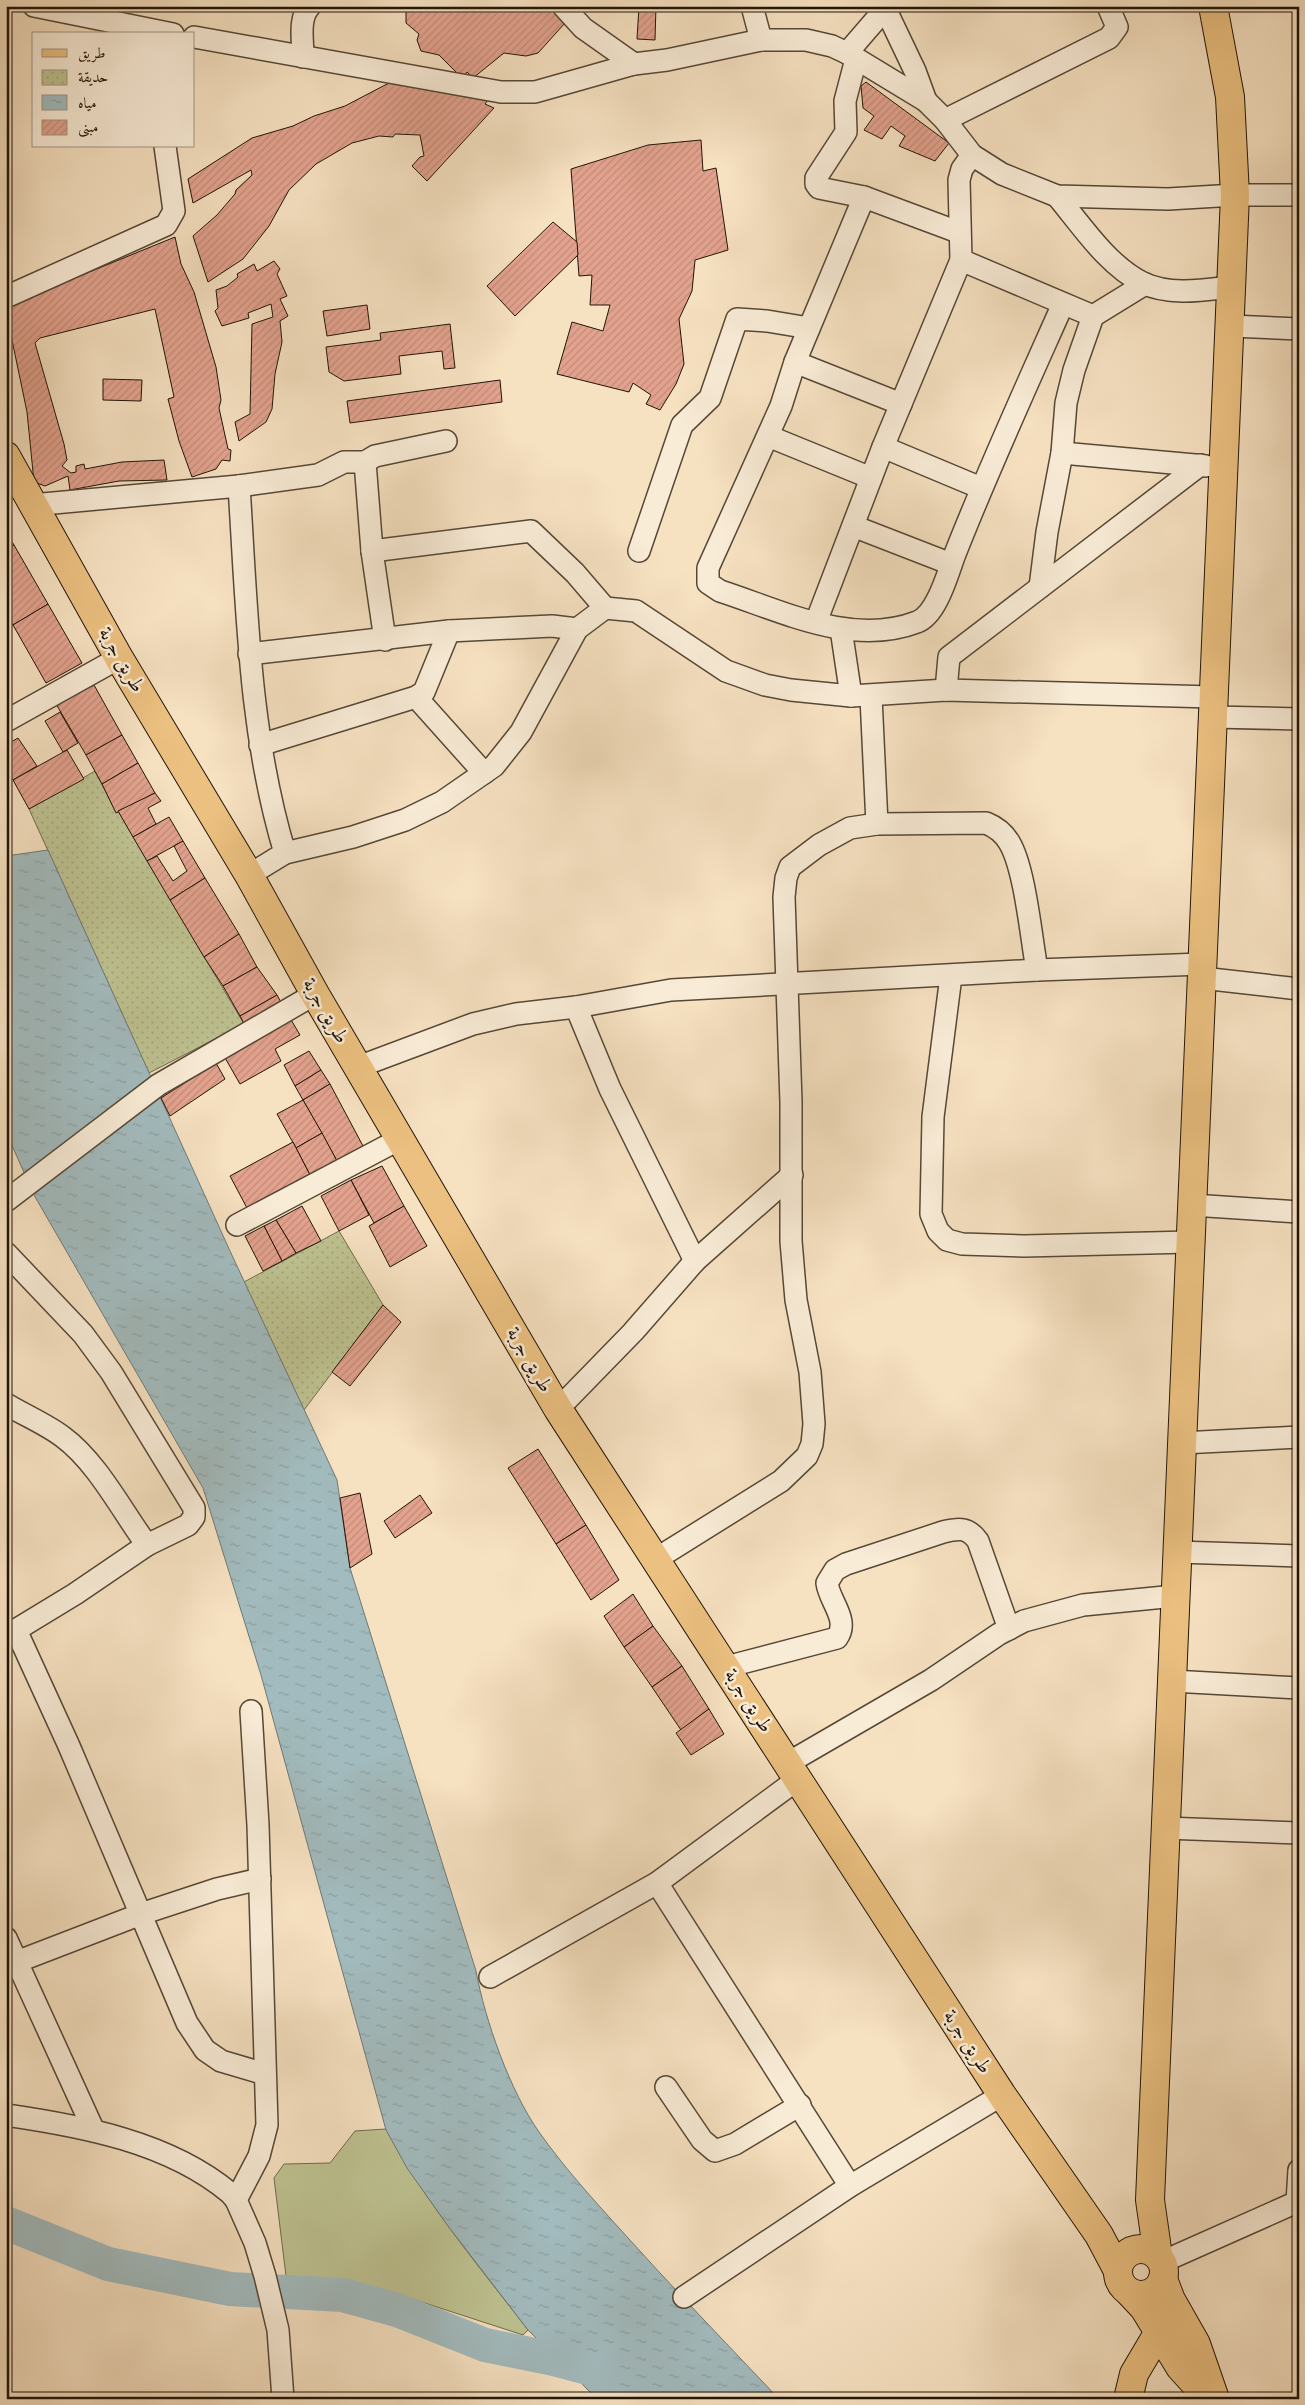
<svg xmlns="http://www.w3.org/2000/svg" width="1305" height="2405" viewBox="0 0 1305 2405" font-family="'IM FELL English',Amiri,serif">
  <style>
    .grass { fill: #bec291; stroke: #6f6c4c }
    .park { fill: url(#park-dots); stroke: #6f6c4c }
    .water { fill: url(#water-ripples); stroke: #6e7975 }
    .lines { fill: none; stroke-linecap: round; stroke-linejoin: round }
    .river { stroke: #a2bbbe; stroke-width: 34 }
    .building { fill: url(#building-hatch); stroke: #201508 }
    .minor-casing { stroke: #564836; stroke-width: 24 }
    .major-casing { stroke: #201508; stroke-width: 30 }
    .minor { stroke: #f9ecd7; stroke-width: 21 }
    .major { stroke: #ebc080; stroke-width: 28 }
    .labels { text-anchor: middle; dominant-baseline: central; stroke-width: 5; stroke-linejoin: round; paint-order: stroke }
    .street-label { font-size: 20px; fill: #201508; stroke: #f9ecd7 }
  </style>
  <defs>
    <pattern id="park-dots" width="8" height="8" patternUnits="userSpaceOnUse" patternTransform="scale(1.25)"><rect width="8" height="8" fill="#bec291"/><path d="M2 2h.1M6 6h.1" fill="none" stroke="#a3a67c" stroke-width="1.8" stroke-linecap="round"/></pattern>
    <pattern id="water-ripples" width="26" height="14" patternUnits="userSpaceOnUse" patternTransform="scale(1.25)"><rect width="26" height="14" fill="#a2bbbe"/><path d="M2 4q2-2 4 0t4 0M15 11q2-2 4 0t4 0" fill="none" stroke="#8ba0a2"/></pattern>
    <pattern id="building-hatch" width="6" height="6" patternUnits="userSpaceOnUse" patternTransform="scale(1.25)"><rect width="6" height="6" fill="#e3a28e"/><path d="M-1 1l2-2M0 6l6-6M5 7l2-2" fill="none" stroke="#c28b79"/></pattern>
  </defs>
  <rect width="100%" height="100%" fill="#f6e1c1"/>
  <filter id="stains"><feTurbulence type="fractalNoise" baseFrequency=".004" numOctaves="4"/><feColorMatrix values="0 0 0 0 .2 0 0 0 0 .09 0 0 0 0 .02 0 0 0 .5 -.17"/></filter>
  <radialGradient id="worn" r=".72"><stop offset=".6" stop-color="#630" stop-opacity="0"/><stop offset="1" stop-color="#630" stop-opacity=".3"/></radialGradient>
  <path class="grass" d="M386,2129C425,2202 478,2265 528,2330L523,2335L397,2294L348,2282L286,2276L274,2178L284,2164L330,2163L355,2131Z"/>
  <g class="park">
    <path d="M95,771L116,812L118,811L244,1024L149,1073L29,809Z"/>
    <path d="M339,1231L383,1305L304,1410L244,1282Z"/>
  </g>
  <path class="water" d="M48,850L230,1251L337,1480L350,1568L476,1971C485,2020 510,2091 539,2132C563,2166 591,2197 619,2228C671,2286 725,2342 779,2399H597L528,2330L448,2226L407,2168L386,2130L261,1675L203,1488L34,1195L6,1132V856Z"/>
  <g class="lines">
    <path class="river" d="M6,2223L108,2264L230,2289L343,2295L397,2310L485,2345L554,2359L603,2372"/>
  </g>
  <g class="building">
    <path d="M406,6H548L565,23L538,53L526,56L504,53L473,78L467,72L462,78L439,55L421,51L417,40L419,34L406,23Z"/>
    <path d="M639,6H656L655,40L637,39Z"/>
    <path d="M866,82L949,143L935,161L899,146L905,136L891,126L882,139L864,130L874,116L863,108L861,86Z"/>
    <path d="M389,83L488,100L485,104L494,108L427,181L412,166L420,157L424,156L420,135L395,134L393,137L379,136L352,143L316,164L289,190L269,226L243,259L208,282L193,236L217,215L235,194L236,190L252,175L251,170L193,203L188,179L252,138L293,126L314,116L345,106Z"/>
    <path d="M701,140L703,171L716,168L728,250L695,260L692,291L679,319L684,364L676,384L660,410L646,404L651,395L633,383L629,392L557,374L572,322L603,331L610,305H590L592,275L579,276L571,169L648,145Z"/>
    <path d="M553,222L577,242L578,255L515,316L487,286Z"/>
    <path d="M175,237L181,264L194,292L216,367L221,400L219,408L228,449L231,450L230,461L222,460L216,469L192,477L179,441L168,399L174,397L155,309L40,338L35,343L64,444L67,460L62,466L71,473L76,472V466L84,464L85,469L122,462L164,460L167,480L119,481L70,490L68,476L45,486L34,482L27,412L12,340L6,342V306Z"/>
    <path d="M274,261L280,269L277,274L287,296L280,299L288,316L280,321L282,342L275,374L272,409L266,422L239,441L235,422L250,414L252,324L273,317L271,304L248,313L249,318L222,326L215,311L218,308L216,290L227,286L238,277L237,274L254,264L257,271Z"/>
    <path d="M367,305L370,329L327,336L323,311Z"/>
    <path d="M450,324L455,368L444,369L442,351L399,356L401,374L344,381L329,372L326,347L381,340L380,333Z"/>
    <path d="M103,379L142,380L141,401L103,400Z"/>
    <path d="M500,380L502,402L350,423L347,401Z"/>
    <path d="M6,532L14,545L6,550Z"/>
    <path d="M14,545L48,604L13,625L6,614V550Z"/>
    <path d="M48,604L82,663L46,683L13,625Z"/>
    <path d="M6,614L13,625L6,629Z"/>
    <path d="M94,685L122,735L86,755L56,704Z"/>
    <path d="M60,712L78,743L63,752L45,721Z"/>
    <path d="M122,735L138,763L102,784L86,755Z"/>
    <path d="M18,738L37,766L13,780L6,767V745Z"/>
    <path d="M67,750L84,779L29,809L13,780Z"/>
    <path d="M138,763L155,793L116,813L102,784Z"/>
    <path d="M155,793L161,801L148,808L156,824L133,837L118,811Z"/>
    <path d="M169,817L183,841L147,861L133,837Z"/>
    <path d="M183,841L205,878L170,900L147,861L157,856L173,881L187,871L174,846Z"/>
    <path d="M205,878L239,934L204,957L170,900Z"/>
    <path d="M239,934L257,967L223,986L204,957Z"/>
    <path d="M257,967L277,995L240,1016L223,986Z"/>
    <path d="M277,995L283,1006L247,1029L240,1016Z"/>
    <path d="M290,1018L300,1035L275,1049L281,1061L240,1084L224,1056Z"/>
    <path d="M309,1051L321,1070L295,1086L284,1065Z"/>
    <path d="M216,1063L225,1079L170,1116L161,1098Z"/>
    <path d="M321,1070L330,1084L303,1100L295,1086Z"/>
    <path d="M330,1084L363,1146L337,1161L303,1100Z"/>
    <path d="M303,1100L322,1133L296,1148L277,1114Z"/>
    <path d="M322,1133L337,1161L310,1175L296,1148Z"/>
    <path d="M293,1142L310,1175L247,1208L230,1176Z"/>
    <path d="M382,1166L404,1206L374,1223L351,1180Z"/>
    <path d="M351,1180L369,1215L339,1231L321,1196Z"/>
    <path d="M302,1206L321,1241L296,1253L276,1220Z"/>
    <path d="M404,1206L427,1246L390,1267L369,1226Z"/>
    <path d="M276,1220L296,1253L282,1261L264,1226Z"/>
    <path d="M264,1226L282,1261L263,1271L245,1236Z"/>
    <path d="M383,1305L401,1322L350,1386L332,1372Z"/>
    <path d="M538,1449L586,1525L556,1544L508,1468Z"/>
    <path d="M360,1493L372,1554L350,1568L340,1498Z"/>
    <path d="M420,1495L432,1513L395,1538L384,1521Z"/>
    <path d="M586,1525L619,1580L591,1600L556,1544Z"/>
    <path d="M633,1594L653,1626L624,1647L604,1616Z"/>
    <path d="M653,1626L682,1666L652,1687L624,1647Z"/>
    <path d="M682,1666L709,1709L681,1730L652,1687Z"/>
    <path d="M709,1709L724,1734L691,1755L676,1733Z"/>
  </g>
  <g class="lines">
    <defs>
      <g id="minor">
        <path d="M34,6L173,34"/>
        <path d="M563,6L583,28L634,64"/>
        <path d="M752,6L761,40"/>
        <path d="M884,6L915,71L926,101"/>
        <path d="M194,37L501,92H535L634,64L667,60L761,40H806L832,46L847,53L926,101L945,120L972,155L1002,174L1057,196L1168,199L1235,195H1299"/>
        <path d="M847,53L885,9L891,6"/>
        <path d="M303,57C303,41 298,18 310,6"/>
        <path d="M856,59L845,101L846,132L816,178V184L819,188L864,197"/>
        <path d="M945,120L1109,38L1117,27L1108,6"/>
        <path d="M972,155L962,169L959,180L961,260L1093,316"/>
        <path d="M1057,196C1082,226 1108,266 1143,283C1170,296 1204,290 1231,287"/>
        <path d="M958,232L864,197L795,362L781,406L708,568V583L720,591C782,611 852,647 917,622C937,615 948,572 955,554C988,470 1026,387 1063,304"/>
        <path d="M6,297L166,225L174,211L165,146"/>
        <path d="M1231,326L1299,329"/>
        <path d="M795,362L901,404"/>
        <path d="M768,436L871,478"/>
        <path d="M883,447L981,488"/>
        <path d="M1062,453L1206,466"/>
        <path d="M365,462L375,456L446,441"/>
        <path d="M239,486L318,475L344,462H365L372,551"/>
        <path d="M32,505L239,486C247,610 249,734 285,853L249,875"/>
        <path d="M853,526L951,564"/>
        <path d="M639,551L682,425L710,398L737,319L767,321L809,328"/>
        <path d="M1040,587L1047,532L1062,453L1066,403L1074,370L1093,316L1145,284"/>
        <path d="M816,622L883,447L961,260"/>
        <path d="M841,629L851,696"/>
        <path d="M385,640L372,551L531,531L575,573L605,608"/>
        <path d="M249,654L449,631L552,626L577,629"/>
        <path d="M946,690L949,657L1200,465"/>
        <path d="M416,697L484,773"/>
        <path d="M871,697L877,824"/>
        <path d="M1213,717L1299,719"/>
        <path d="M6,721L119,658"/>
        <path d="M260,745L416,697L424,692L449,631"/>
        <path d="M285,853L353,837L405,820L442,802L494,766L521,732L577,629L605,608L636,611L726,671L765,685L791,690L851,696L946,690L1213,697"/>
        <path d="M951,976L933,1117L931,1214L938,1231L947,1240L962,1244L1024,1246L1190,1242"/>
        <path d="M1202,978L1299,989"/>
        <path d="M576,1007L610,1089L695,1261"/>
        <path d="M358,1067L473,1024L516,1014L576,1007L671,990L1037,970L1202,964"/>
        <path d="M6,1201L158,1085L315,994"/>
        <path d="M1192,1205L1299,1212"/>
        <path d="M237,1225L400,1139"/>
        <path d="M6,1253L83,1334L111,1372L194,1508V1517L188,1525L147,1545L75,1594L6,1636"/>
        <path d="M6,1404C24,1415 46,1424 63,1437C97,1462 122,1511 147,1545"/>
        <path d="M558,1409L633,1332L695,1261L792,1175"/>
        <path d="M1182,1443L1299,1437"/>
        <path d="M1177,1552L1299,1556"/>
        <path d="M656,1559L781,1481L807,1456L812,1444L814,1424L810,1372L796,1300L791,1241V1102L784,897L786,878L790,867L819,845L850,828L877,824L986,823C996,827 1003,832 1009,842C1025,868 1031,937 1037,970"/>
        <path d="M16,1630L69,1746L187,2023L205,2050L221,2061L265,2074"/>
        <path d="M726,1667L837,1638C850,1620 829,1601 827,1583L835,1570L846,1564L943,1532C959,1528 968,1527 978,1541L1009,1629"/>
        <path d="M1172,1681L1299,1688"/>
        <path d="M788,1763L931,1680L999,1634L1024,1621L1083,1605L1175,1596"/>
        <path d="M1165,1828L1299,1833"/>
        <path d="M657,1883L850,2186"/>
        <path d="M6,1938L94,2131"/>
        <path d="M6,1966L141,1914L217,1889L260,1879"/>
        <path d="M490,1977L657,1883L798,1779"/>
        <path d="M666,2087L702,2140L715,2151L735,2144L800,2105"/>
        <path d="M6,2115C82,2126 169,2142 230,2193L236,2200L255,2243L265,2276L278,2330L283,2399"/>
        <path d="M236,2200L259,2156L267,2125L258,1825L251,1711"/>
        <path d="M1297,2202L1299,2170"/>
        <path d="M1162,2262L1299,2201"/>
        <path d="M684,2297L850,2186L1002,2095"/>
      </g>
      <g id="major">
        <path d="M6,456L119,658L249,875L315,994L558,1409L1002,2095L1099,2235L1117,2269"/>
        <circle cx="1141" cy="2272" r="23"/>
        <path d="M1158,2256L1150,2200L1235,195L1230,97L1213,6"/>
        <path d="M1163,2279L1171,2300L1196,2344L1215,2399"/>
        <path d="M1129,2292L1144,2308L1180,2367L1209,2399"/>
        <path d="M1128,2399L1134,2374L1167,2318"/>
      </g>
    </defs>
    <use href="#minor" class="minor-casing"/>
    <use href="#major" class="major-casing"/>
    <use href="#minor" class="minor"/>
    <use href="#major" class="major"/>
  </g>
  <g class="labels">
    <g class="street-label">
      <text transform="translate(121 660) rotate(60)">طريق جربة</text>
      <text transform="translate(325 1011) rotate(60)">طريق جربة</text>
      <text transform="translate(529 1360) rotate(60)">طريق جربة</text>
      <text transform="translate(748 1701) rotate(57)">طريق جربة</text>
      <text transform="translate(967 2042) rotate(57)">طريق جربة</text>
    </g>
  </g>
  <rect width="1305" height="2405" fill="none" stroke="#f6e1c1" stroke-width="25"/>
  <rect x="8" y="8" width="1290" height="2390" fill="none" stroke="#201508" stroke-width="2.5"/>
  <rect x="12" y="12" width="1280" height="2380" fill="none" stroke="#201508"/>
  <rect x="32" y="32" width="162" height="115" fill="#f9ecd7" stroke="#a29684"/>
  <rect x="42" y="49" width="25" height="8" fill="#ebc080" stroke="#a29684"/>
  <text x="78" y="58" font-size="15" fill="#201508">طريق</text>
  <rect x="42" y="70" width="25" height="15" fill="url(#park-dots)" stroke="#a29684"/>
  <text x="78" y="82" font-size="15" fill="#201508">حديقة</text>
  <rect x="42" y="95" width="25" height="15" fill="url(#water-ripples)" stroke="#a29684"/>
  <text x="78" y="108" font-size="15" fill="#201508">مياه</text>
  <rect x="42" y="120" width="25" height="15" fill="url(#building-hatch)" stroke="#a29684"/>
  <text x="78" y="132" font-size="15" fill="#201508">مبنى</text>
  <rect width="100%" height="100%" filter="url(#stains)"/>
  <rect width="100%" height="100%" fill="url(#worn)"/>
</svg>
